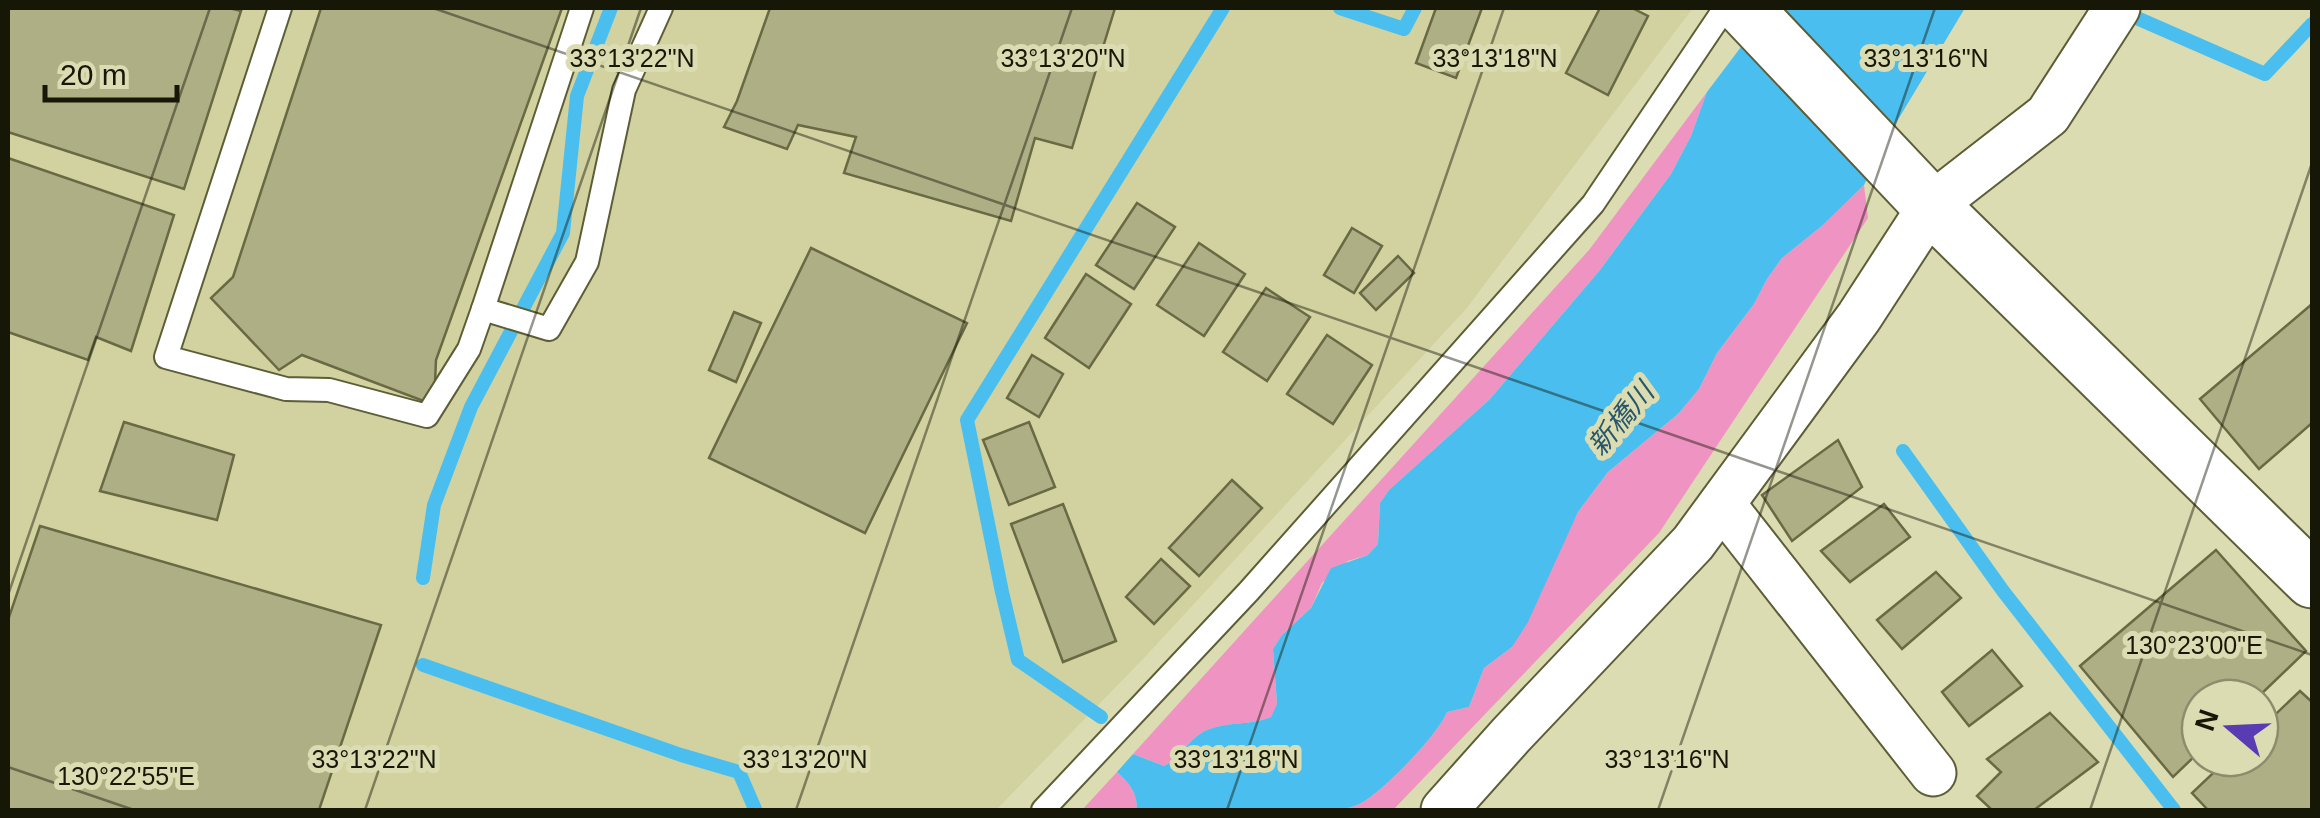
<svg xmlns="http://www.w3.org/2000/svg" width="2320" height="818" viewBox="0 0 2320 818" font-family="Arial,'Noto Sans JP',sans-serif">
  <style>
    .built { fill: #d1d2a0 }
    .green { fill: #ef94c2 }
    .water { fill: #4abfef }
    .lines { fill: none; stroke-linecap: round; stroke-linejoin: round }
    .stream { stroke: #4abfef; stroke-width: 14 }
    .building { fill: #afaf86; stroke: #696943; stroke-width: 2.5 }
    .service-casing { stroke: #5d5d37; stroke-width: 26 }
    .minor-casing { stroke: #5d5d37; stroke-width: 49 }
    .tertiary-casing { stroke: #5d5d37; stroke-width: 59 }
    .service { stroke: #fff; stroke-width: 22 }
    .minor { stroke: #fff; stroke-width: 45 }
    .tertiary { stroke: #fff; stroke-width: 55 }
    .ticks { fill: none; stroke: #171708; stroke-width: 2.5; stroke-opacity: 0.45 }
    .labels { text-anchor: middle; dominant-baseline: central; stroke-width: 10; stroke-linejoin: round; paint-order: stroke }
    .water-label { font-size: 28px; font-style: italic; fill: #28576b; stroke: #dbdcb1 }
    .ticks-label { font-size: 25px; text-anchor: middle; fill: #171708; stroke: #dbdcb1; stroke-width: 10; stroke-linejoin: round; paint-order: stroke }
  </style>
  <rect width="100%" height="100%" fill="#dbdcb1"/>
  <path class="built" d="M8,8H1693L1466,309L1144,658L996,810H8Z"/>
  <g class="green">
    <path d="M1707,92L1691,136L1671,174L1600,270L1490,399L1389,490L1380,503L1378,544L1368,555L1348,561L1322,583L1311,608L1282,635L1273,649L1277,705L1271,717C1250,726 1228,721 1207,730C1190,737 1180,757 1164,766L1133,754L1589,250Z"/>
    <path d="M1864,185L1868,218L1659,533L1393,810H1340C1347,808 1357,806 1363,802C1385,789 1438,735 1447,712L1469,707L1484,668L1512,647L1578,512L1608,472L1678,414L1699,389L1717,353L1754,304L1767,279L1782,258L1823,225Z"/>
    <path d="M1117,772C1130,784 1137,792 1137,810H1082Z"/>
  </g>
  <path class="water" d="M1790,8H1965L1893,128L1864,185L1823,225L1782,258L1767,279L1754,304L1717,353L1699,389L1678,414L1608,472L1578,512L1528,622L1512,647L1484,668L1469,707L1447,712C1438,735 1385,789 1363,802C1357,806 1347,808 1340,810H1137C1137,792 1130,784 1117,772L1133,754L1164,766C1181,757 1190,737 1207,730C1228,721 1250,726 1271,717L1277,704L1273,649L1282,635L1311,608L1331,568L1368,555L1378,544L1380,503L1389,490L1490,399L1600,270L1671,174L1691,136L1707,92L1744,43Z"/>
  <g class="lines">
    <g class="stream">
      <path d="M1340,8L1404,29L1415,8"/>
      <path d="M2123,12L2265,74L2312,24"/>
      <path d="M1903,451L2003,591L2174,810"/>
      <path d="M423,578L434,505L471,407L563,233L577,96L611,8"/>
      <path d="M423,665L681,755L739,772L755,809"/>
      <path d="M1101,717L1018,660L1002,592L967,420L1223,8"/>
    </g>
  </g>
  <g class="building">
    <path d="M8,8H229L241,11L184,189L8,132Z"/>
    <path d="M321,8H562L436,360L434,405L302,355L279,370L211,298L233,277Z"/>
    <path d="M770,8H1115L1072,148L1035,138L1011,221L844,173L856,137L798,125L787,149L724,127L737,101Z"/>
    <path d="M1436,8H1482L1456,78L1416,63Z"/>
    <path d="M1600,8H1632L1648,16L1608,95L1566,73Z"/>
    <path d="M8,158L174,215L131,351L96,337L88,360L8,332Z"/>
    <path d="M1137,203L1175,227L1134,289L1096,265Z"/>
    <path d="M1352,228L1382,246L1354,293L1324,275Z"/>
    <path d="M1199,243L1245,274L1204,336L1157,305Z"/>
    <path d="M811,248L967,323L865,533L709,458Z"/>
    <path d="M1398,256L1414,273L1376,310L1360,293Z"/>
    <path d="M1086,274L1131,304L1089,368L1045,338Z"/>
    <path d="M1266,288L1310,317L1267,381L1223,352Z"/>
    <path d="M2312,304V423L2259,469L2200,399Z"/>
    <path d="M734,312L761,323L736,382L709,370Z"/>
    <path d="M1327,335L1372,365L1333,424L1287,394Z"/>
    <path d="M1032,355L1063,374L1039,417L1007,398Z"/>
    <path d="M124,422L234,455L217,520L100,491Z"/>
    <path d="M1029,422L1055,487L1009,505L983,440Z"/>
    <path d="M1838,440L1862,487L1792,541L1762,495Z"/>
    <path d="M1232,480L1262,508L1199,576L1169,548Z"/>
    <path d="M1063,504L1116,641L1063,662L1011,524Z"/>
    <path d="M1884,504L1910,537L1850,582L1821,551Z"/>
    <path d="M40,526L381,625L319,810H8V620Z"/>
    <path d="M2216,550L2306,651L2257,698H2200V751L2173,777L2080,666Z"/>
    <path d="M1161,559L1190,586L1154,624L1126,597Z"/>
    <path d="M1936,572L1961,598L1902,649L1877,620Z"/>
    <path d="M1992,650L2022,686L1969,726L1942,692Z"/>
    <path d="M2300,691L2312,702V810H2208L2192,793L2229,758H2260V729Z"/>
    <path d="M2050,713L2098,762L2034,810H1992L1977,796L2001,772L1987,759Z"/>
  </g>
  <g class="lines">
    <defs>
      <g id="service">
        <path d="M280,8L166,357L286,389L329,390L427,416L469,349L483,309L549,329L587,262L624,90L661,8"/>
        <path d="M483,309L582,8"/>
        <path d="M1043,810L1249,591L1593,204L1725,8"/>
      </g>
      <g id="minor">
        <path d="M1722,504L1933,773"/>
        <path d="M1444,810L1511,735L1693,543L1859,317L1931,206L2048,115L2117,8"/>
      </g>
      <path id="tertiary" d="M1744,8L1931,206L2312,580"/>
    </defs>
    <use href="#service" class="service-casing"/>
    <use href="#minor" class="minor-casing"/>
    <use href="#tertiary" class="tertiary-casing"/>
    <use href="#service" class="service"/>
    <use href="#minor" class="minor"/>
    <use href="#tertiary" class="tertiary"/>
  </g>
  <path class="ticks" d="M433,8L2312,655M8,595L210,8M8,767L134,810M365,810L641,8M796,810L1072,8M1227,810L1504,8M1658,810L1935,8M2090,810L2312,163"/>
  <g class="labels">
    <g class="water-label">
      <text transform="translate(1621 419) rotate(-50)">新橋川</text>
    </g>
  </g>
  <g class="ticks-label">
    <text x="632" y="67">33°13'22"N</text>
    <text x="1063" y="67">33°13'20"N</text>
    <text x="1495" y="67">33°13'18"N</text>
    <text x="1926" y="67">33°13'16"N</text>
    <text x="2194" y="654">130°23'00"E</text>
    <text x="374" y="768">33°13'22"N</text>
    <text x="805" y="768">33°13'20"N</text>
    <text x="1236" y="768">33°13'18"N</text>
    <text x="1667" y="768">33°13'16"N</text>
    <text x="126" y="785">130°22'55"E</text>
  </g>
  <rect width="2320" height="818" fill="none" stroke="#171708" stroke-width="20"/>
  <g transform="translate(2230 728) rotate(289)"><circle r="48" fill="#dbdcb1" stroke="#8d8d6d" stroke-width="2.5"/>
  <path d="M0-8L18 38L0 25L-18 38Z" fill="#593bb3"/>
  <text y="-15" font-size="28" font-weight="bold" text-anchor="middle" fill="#171708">N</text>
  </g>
  <path d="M45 85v15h132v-15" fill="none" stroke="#171708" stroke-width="5"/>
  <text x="60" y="85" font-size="30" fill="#171708" stroke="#dbdcb1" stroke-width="8" paint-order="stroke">20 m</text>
</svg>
